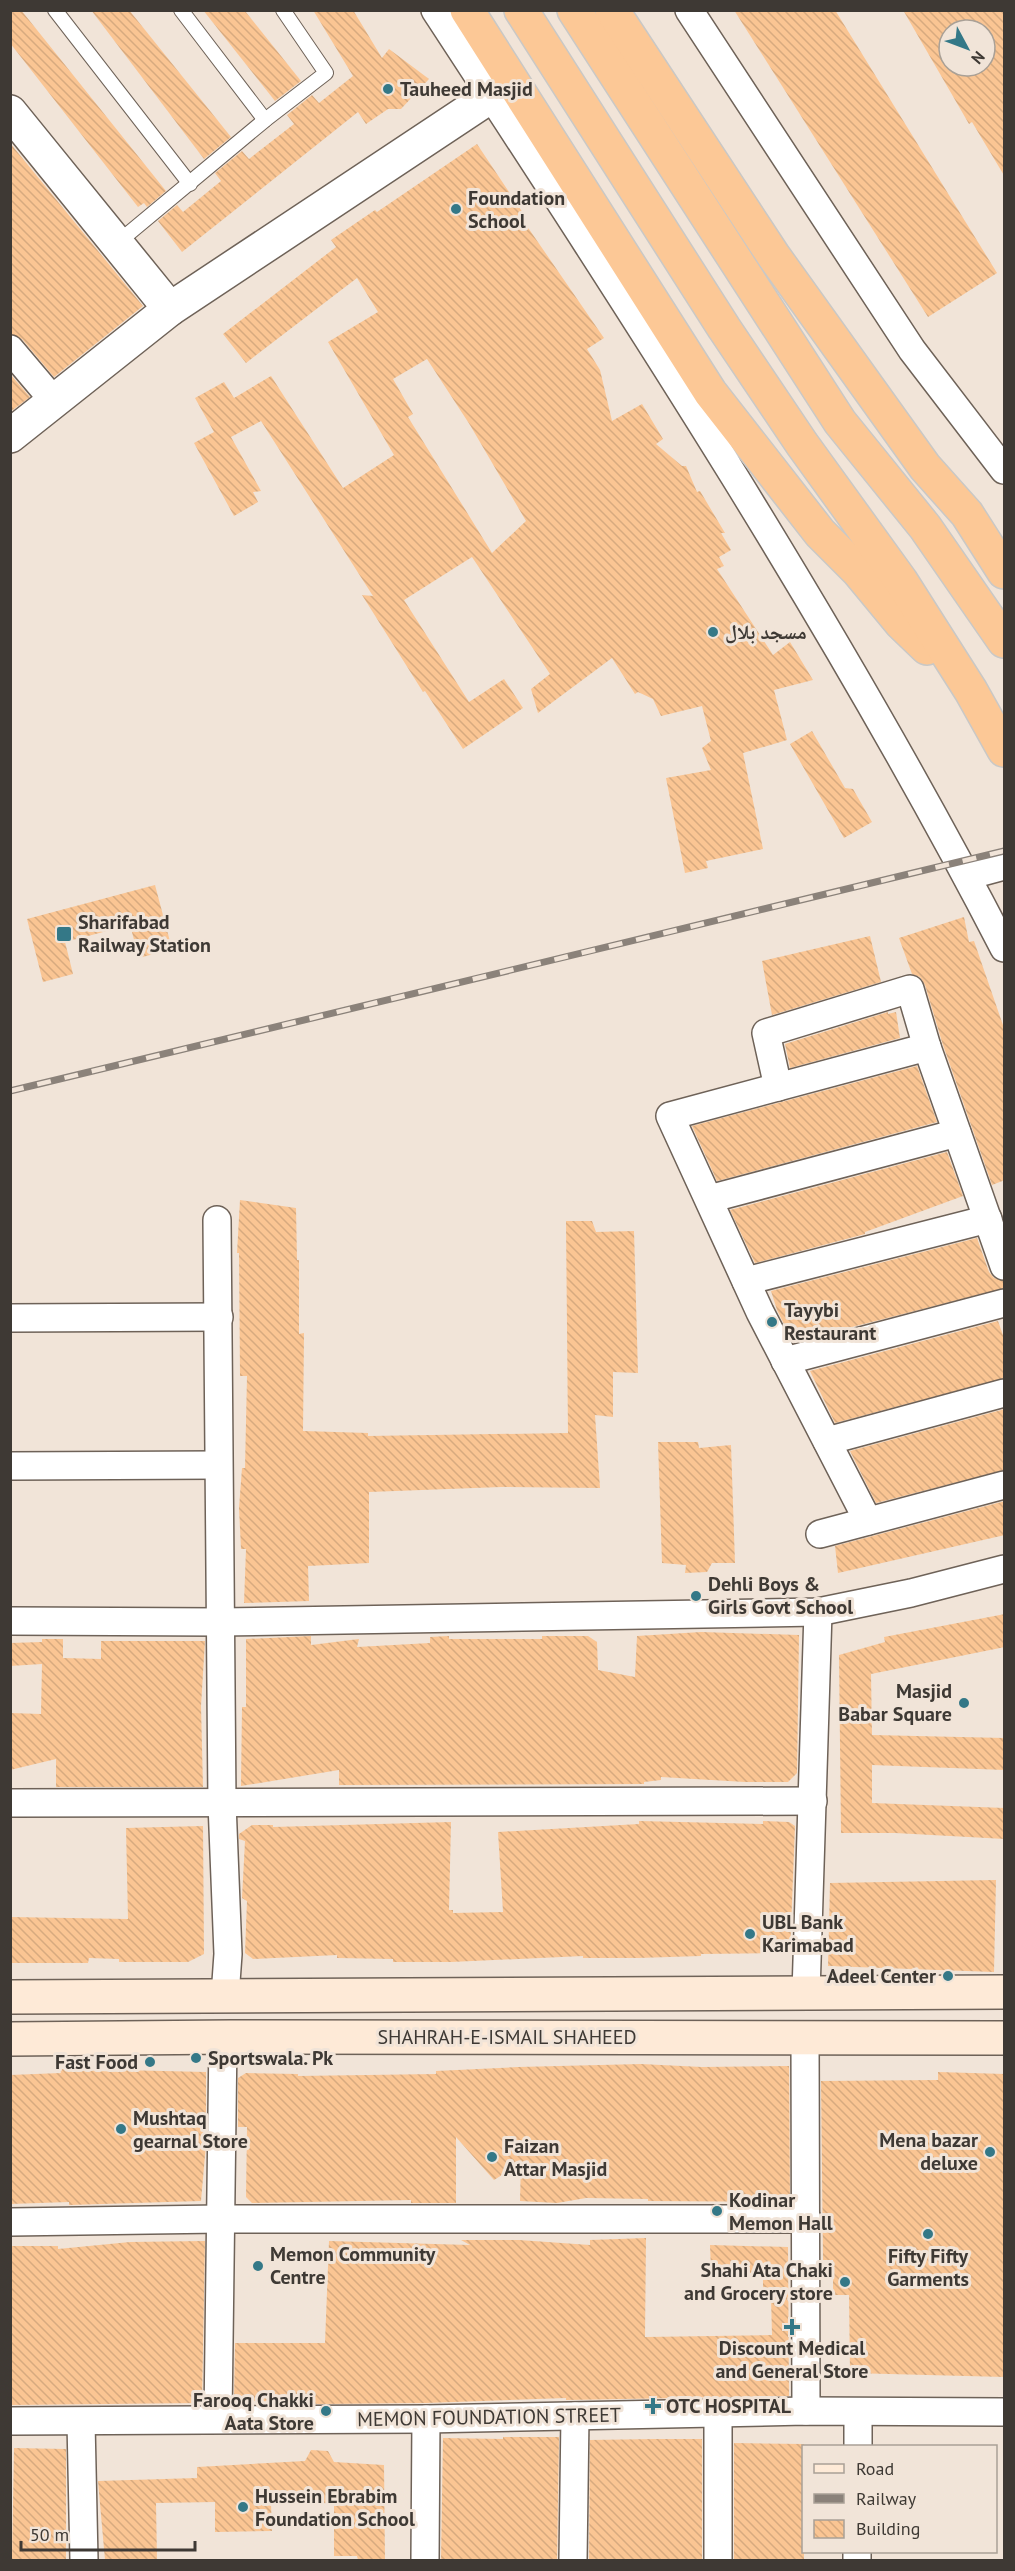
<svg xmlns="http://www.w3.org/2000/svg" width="1015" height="2571" viewBox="0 0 1015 2571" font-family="'PT Sans','Noto Naskh Arabic',sans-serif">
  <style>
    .building { fill: url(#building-back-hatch); fill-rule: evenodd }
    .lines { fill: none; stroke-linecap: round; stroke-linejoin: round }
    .service-casing { stroke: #6e6258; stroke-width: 16 }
    .minor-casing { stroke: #6e6258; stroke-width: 30 }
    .tertiary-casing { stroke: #6e6258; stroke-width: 36 }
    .secondary-casing { stroke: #6e6258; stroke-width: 36 }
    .trunk-casing { stroke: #c9c8c6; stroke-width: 36 }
    .service { stroke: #fff; stroke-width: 14 }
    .minor { stroke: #fff; stroke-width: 27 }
    .tertiary { stroke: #fff; stroke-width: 33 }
    .secondary { stroke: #feead7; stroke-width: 33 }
    .trunk { stroke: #fcc896; stroke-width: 33 }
    .rail-casing { stroke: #8b827a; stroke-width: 7 }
    .rail { stroke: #f1e4d8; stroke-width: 4.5; stroke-dasharray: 14; stroke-linecap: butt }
    .poi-dot { fill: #347887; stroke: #f1e4d8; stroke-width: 2 }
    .labels { text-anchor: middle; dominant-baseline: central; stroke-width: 6; stroke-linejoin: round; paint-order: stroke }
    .poi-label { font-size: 20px; font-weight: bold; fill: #3e3934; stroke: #f1e4d8; text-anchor: start }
    .street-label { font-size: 20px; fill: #3e3934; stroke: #f1e4d8 }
  </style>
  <defs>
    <pattern id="building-back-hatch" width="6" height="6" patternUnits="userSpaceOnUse" patternTransform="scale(1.5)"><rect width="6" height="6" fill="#fac593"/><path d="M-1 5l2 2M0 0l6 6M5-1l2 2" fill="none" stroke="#d7aa7f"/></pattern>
  </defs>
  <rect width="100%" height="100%" fill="#f1e4d8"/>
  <g class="building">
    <path d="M10,10H21L166,191L147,207L144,203L138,207L10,43Z"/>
    <path d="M91,10H129L231,137L204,159Z"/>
    <path d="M203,10L245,11L301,81L275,101Z"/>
    <path d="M313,10H353L382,58L389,49L429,79L401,109H388L366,124L358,112L182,252L158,221L177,205L183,212L221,181L215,173L242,151L249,159L294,124L287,115L312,95L319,103L353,76Z"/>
    <path d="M734,10H835L997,273L928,317Z"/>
    <path d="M903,10H1005V177L972,122L969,124ZM949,30H985V66H949Z"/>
    <path d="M10,143L143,306L54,377L22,339L10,334Z"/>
    <path d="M477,144L523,213L520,216L604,338L587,349L600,370L612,421L642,404L663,439L656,444L682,466H686L697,492L700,491L725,533H721L731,550L719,557L724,566L717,569L773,655L790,642L813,680L774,690L787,740L743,753L763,849L706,861L708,868L685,873L666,778L711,770L702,748L711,741L702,706L661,716L653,699L638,692L635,694L612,658L538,713L531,689L550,674L472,557L404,600L469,702L504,679L523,708L463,749L425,691L423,692L362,595L373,596L261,421L231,437L261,491L253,492L258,502L234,516L194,443L214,432L195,398L224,382L234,398L271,376L343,488L394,455L328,342L378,312L357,278L246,363L223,334L336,247L331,240L375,210L377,212ZM427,359L470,425L526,521L492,553L408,417L413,414L393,379Z"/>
    <path d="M10,374L30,397L10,412Z"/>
    <path d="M812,731L845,788L853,789L872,822L844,838L790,744Z"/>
    <path d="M155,885L172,949L139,958L130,925L65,942L73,974L43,982L27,919Z"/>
    <path d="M964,917L969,942L974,941L1005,1031V1180L992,1185L942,1042L925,985L920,977L912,974L899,938Z"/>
    <path d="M870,936L881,982L772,1015L762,961Z"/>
    <path d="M888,1012V1014L896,1012L900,1038L790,1068L785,1044Z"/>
    <path d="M917,1066L937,1122L717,1181L692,1126Z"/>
    <path d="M947,1152L963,1196L865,1232V1234L755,1263L730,1210Z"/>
    <path d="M240,1200L296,1208L297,1260H299V1334L304,1333L303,1431L368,1433V1436L568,1433L566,1221H592L596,1232L634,1231L638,1373L613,1372V1417L595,1415L600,1488L501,1487L369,1492V1563L308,1566L309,1601L244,1603L246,1549H241L239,1508L242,1468H245L247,1376H240L239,1253H237Z"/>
    <path d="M977,1238L989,1272L994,1278L1005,1281V1288L793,1342L777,1310L771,1291Z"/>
    <path d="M998,1321L1005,1341V1378L835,1423L810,1371Z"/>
    <path d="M1005,1409V1470L876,1503L850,1451Z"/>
    <path d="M658,1442H698L699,1448L731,1445L735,1563H712L707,1572L685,1573L686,1565L662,1563Z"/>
    <path d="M1005,1501V1535L838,1573L835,1546Z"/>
    <path d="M1005,1614V1647L871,1674L872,1735L1005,1738V1770L872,1765V1803L1005,1808V1839L895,1833H841L839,1655L885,1642L884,1637Z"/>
    <path d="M701,1632L799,1635L797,1773L788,1782H745L661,1777V1780L644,1782V1784L339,1785V1770L241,1786L242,1707H246V1639L311,1636V1645L359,1639L357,1647L430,1643V1637L449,1636V1639H542V1636H588L597,1642L598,1670L635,1677L637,1636Z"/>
    <path d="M42,1639H63V1658L101,1659V1641H205L201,1706L203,1787H56V1759L10,1770V1713L41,1714L42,1664L10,1666V1643L42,1642Z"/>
    <path d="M639,1821L763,1824V1821L789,1822L795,1826L790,1953L701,1954V1956L638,1958H583V1956L451,1962H393V1959L337,1958V1955L253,1959L245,1953L247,1901L242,1898L245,1841L239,1839V1834L252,1825H273V1827L451,1822L449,1910H453V1913L503,1912L498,1832L639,1824Z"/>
    <path d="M203,1826L204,1954L188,1962H119V1959L89,1958L88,1963H10V1917L128,1919L126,1828Z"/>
    <path d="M996,1880L994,1972L828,1966L830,1883Z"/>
    <path d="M641,2064L702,2067L789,2066L790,2202L648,2201V2199L586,2198L557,2203L520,2201L521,2163L494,2180L456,2137V2203H411V2200L252,2203L246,2197L247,2127H238V2078L246,2073L298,2074V2076L436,2074V2071L518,2067Z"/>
    <path d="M59,2069L119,2072L120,2070L206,2072V2144L201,2201L69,2205V2202L10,2204V2075L61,2073Z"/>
    <path d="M938,2072L1005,2074V2377L850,2373L849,2295H833V2260H823L821,2081L938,2080Z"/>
    <path d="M646,2238L645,2337L772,2335L771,2297L763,2298V2274L711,2270L710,2245L788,2247L789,2396L566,2400V2398L426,2403L320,2404L234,2400L235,2343H325L329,2241L470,2245L461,2240H519L590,2245V2240Z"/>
    <path d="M205,2241L202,2403L10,2405V2246H58V2249L130,2242Z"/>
    <path d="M503,2437H559L557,2560H441L443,2438L503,2439Z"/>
    <path d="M655,2439H702V2560H589L590,2440Z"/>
    <path d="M734,2443L804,2444V2560H734Z"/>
    <path d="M14,2448L66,2449V2560H12Z"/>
    <path d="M311,2450L328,2451L334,2462L384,2465L385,2560H358L357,2556H334V2503L271,2504L272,2531L215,2532V2502L156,2503L157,2560H105L98,2481L197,2478V2467L305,2461Z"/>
  </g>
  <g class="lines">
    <defs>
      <g id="service">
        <path d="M55,10L190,184"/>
        <path d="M181,10L265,120"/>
        <path d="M116,244L265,120L326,73L283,10"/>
      </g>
      <g id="minor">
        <path d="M435,10C635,316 836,623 1004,948"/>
        <path d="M689,10L912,350L1004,470"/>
        <path d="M10,349L54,401"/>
        <path d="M967,876L1004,866"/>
        <path d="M778,1087L766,1033L910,989L927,1047L1004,1266"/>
        <path d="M709,1199L957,1133"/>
        <path d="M217,1220L222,1803L228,1954L225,1996"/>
        <path d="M746,1281L988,1219"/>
        <path d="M10,1318L219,1317"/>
        <path d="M785,1361L1004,1303"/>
        <path d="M827,1441L1004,1393"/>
        <path d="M10,1466L218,1465"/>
        <path d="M868,1521L760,1312L670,1116L927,1047"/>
        <path d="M820,1534L1004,1485"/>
        <path d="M10,1621L220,1622L818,1612L911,1593L1004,1569"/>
        <path d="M10,1803L813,1801"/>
        <path d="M806,1993L818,1612"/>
        <path d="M805,2037L806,2411"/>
        <path d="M10,2222L220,2219H807"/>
        <path d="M218,2418L223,2038"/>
        <path d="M10,2421L426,2419L806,2411L1004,2412"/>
        <path d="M81,2422L84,2560"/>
        <path d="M858,2446V2412"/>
        <path d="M425,2560L426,2419"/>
        <path d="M573,2560L575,2416"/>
        <path d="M718,2560V2413"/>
        <path d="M857,2560V2552"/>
      </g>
      <g id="tertiary">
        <path d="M10,112L170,309"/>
        <path d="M10,436L170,309L491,96"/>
      </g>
      <g id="secondary">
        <path d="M10,1997L1004,1992"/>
        <path d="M10,2039L231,2037L1004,2038"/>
      </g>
      <g id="trunk">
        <path d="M467,10L710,392L820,533L858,571L901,623L927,648"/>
        <path d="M521,10L724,328L802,444L901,581L971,691L1004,750"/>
        <path d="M574,10L840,422L925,527L1004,641"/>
        <path d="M612,10L773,255L925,467L967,514L1004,572"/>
      </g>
    </defs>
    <use href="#service" class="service-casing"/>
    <use href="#minor" class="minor-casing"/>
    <use href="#tertiary" class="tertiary-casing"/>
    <use href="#secondary" class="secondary-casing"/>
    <use href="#trunk" class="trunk-casing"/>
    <use href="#service" class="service"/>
    <use href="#minor" class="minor"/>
    <use href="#tertiary" class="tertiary"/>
    <use href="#secondary" class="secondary"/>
    <use href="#trunk" class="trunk"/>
    <defs>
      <path id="rail" d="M10,1091L1004,851"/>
    </defs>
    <use href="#rail" class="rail-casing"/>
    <use href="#rail" class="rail"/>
  </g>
  <g class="poi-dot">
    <circle cx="388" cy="89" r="6"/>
    <circle cx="456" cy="209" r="6"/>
    <circle cx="713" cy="632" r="6"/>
    <rect x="56" y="926" width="16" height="16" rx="3"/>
    <circle cx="772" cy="1322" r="6"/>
    <circle cx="696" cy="1596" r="6"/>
    <circle cx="964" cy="1703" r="6"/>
    <circle cx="750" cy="1934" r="6"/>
    <circle cx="948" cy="1976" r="6"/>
    <circle cx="196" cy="2058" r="6"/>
    <circle cx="150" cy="2062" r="6"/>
    <circle cx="121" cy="2129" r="6"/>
    <circle cx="990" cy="2152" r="6"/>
    <circle cx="492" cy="2157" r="6"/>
    <circle cx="717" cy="2211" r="6"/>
    <circle cx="928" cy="2234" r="6"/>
    <circle cx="258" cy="2266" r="6"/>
    <circle cx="845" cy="2282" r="6"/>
    <path d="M789 2318h6v6h6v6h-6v6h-6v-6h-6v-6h6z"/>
    <path d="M650 2397h6v6h6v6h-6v6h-6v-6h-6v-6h6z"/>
    <circle cx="326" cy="2411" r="6"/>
    <circle cx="243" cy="2507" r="6"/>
  </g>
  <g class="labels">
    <g class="poi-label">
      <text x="400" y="89">Tauheed Masjid</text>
      <text x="468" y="198">Foundation<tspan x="468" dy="23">School</tspan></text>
      <text x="725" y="632">مسجد بلال</text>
      <text x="78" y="922">Sharifabad<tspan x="78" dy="23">Railway Station</tspan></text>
      <text x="784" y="1310">Tayybi<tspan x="784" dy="23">Restaurant</tspan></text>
      <text x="708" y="1584">Dehli Boys &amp;<tspan x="708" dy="23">Girls Govt School</tspan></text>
      <text x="952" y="1691" text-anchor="end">Masjid<tspan x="952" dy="23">Babar Square</tspan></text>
      <text x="762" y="1922">UBL Bank<tspan x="762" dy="23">Karimabad</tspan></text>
      <text x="936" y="1976" text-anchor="end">Adeel Center</text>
      <text x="208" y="2058">Sportswala. Pk</text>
      <text x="138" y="2062" text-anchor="end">Fast Food</text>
      <text x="133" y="2118">Mushtaq<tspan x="133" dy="23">gearnal Store</tspan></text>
      <text x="978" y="2140" text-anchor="end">Mena bazar<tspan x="978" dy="23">deluxe</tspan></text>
      <text x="504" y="2146">Faizan<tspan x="504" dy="23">Attar Masjid</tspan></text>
      <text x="729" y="2200">Kodinar<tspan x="729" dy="23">Memon Hall</tspan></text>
      <text x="270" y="2254">Memon Community<tspan x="270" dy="23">Centre</tspan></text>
      <text x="928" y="2256" text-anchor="middle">Fifty Fifty<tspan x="928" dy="23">Garments</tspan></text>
      <text x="833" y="2270" text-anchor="end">Shahi Ata Chaki<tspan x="833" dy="23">and Grocery store</tspan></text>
      <text x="792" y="2348" text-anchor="middle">Discount Medical<tspan x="792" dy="23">and General Store</tspan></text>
      <text x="314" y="2400" text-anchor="end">Farooq Chakki<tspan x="314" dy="23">Aata Store</tspan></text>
      <text x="666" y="2406">OTC HOSPITAL</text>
      <text x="255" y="2496">Hussein Ebrabim<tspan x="255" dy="23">Foundation School</tspan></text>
    </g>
    <g class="street-label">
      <text x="507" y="2037">SHAHRAH-E-ISMAIL SHAHEED</text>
      <text transform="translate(489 2417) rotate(-1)">MEMON FOUNDATION STREET</text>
    </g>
  </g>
  <rect width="1015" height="2571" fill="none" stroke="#3e3934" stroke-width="24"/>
  <rect x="802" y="2445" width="195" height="108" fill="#f1e4d8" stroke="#a9a096" stroke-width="1.5"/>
  <rect x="814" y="2464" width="30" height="9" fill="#feead7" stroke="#a9a096" stroke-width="1.5"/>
  <text x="856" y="2475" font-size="18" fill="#3e3934">Road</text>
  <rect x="814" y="2494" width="30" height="9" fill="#8b827a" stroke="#a9a096" stroke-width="1.5"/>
  <text x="856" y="2505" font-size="18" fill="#3e3934">Railway</text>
  <rect x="814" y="2520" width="30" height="18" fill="url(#building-back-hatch)" stroke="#a9a096" stroke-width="1.5"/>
  <text x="856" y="2535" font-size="18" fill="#3e3934">Building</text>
  <g transform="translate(967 48) rotate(131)"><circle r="28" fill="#f1e4d8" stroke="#a9a096" stroke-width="1.5"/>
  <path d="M0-4.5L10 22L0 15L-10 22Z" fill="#347887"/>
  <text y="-9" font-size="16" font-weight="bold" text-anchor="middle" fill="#3e3934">N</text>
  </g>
  <path d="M21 2541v9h174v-9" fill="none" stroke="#3e3934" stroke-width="3"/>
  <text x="30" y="2541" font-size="18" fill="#3e3934" stroke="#f1e4d8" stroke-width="4.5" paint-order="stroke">50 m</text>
</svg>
